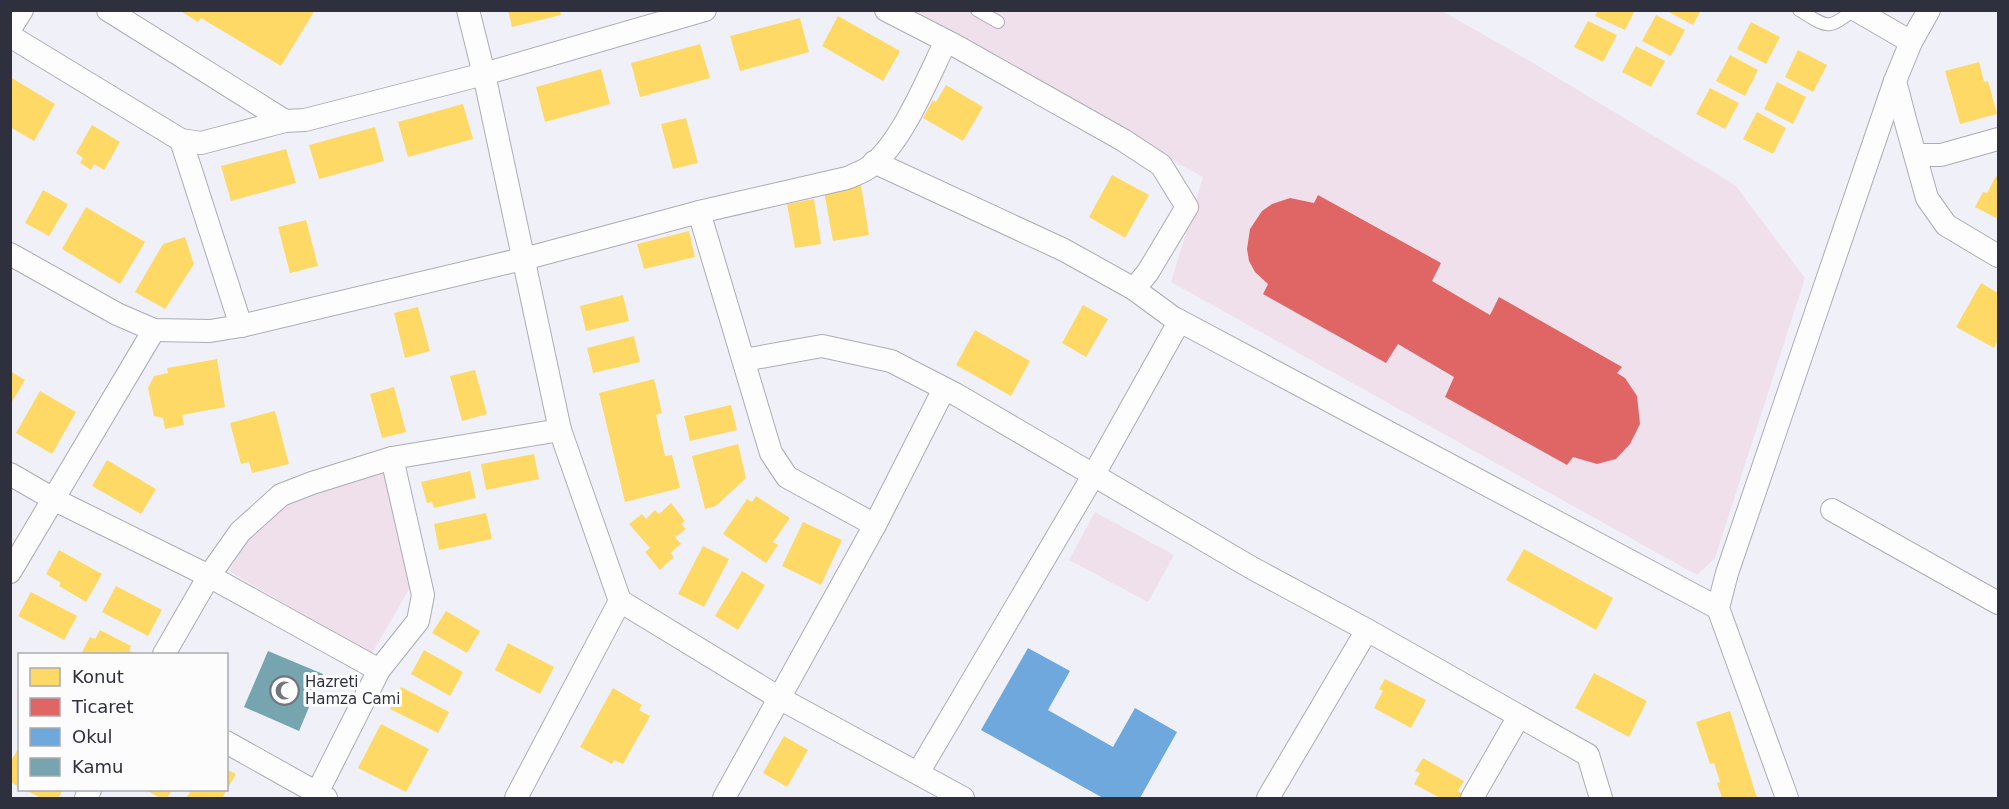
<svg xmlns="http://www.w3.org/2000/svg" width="2009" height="809" viewBox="0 0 2009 809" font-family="'DejaVu Sans',sans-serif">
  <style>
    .green { fill: #efe0ec }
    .homes { fill: #ffd966 }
    .shops { fill: #e06666 }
    .schools { fill: #6fa8dc }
    .public { fill: #76a5af }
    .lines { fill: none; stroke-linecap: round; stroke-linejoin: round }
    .service-casing { stroke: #abacb4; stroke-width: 14 }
    .minor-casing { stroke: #abacb4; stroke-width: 24 }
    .service { stroke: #fdfdfe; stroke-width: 12 }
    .minor { stroke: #fdfdfe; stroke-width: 22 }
    .labels { text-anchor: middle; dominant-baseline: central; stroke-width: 6; stroke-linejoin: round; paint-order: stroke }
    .poi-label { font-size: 15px; fill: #2f303d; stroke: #fcfcfc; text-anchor: start }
  </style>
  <rect width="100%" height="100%" fill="#f0f1f8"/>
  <g class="green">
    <path d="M894,11H1442L1533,63L1735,185L1805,278L1715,558L1697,575L1171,282L1203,177Z"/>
    <path d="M375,472L388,473L411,586L371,655L229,571L253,532L283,504Z"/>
    <path d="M1095,512L1174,555L1148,602L1069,560Z"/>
  </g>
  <g class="homes">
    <path d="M179,10H315L281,66L201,18L198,22Z"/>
    <path d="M508,10H560L561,15L512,27Z"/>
    <path d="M1598,10H1635L1625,30L1595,16Z"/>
    <path d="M1665,10H1701L1693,25Z"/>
    <path d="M1656,15L1685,30L1671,56L1642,41Z"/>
    <path d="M838,16L900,51L883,81L822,46Z"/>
    <path d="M800,18L809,52L740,71L730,36Z"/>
    <path d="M1588,21L1617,35L1603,62L1574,47Z"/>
    <path d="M1751,22L1780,37L1766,64L1737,49Z"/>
    <path d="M700,44L710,78L640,97L631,63Z"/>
    <path d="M1636,46L1665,61L1651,87L1622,72Z"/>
    <path d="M1798,50L1827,65L1813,92L1785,77Z"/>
    <path d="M1730,55L1758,70L1745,96L1716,81Z"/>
    <path d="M1979,62L1984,82L1988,81L1997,114L1960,124L1945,71Z"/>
    <path d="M601,69L610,104L545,122L536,87Z"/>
    <path d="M10,77L55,104L34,141L10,127Z"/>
    <path d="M1777,82L1806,97L1793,124L1764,109Z"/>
    <path d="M946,85L983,107L963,141L923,118L933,100L936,102Z"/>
    <path d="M1710,88L1739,103L1725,129L1696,114Z"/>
    <path d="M463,104L473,139L408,157L398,122Z"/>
    <path d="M1757,112L1786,128L1773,154L1743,139Z"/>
    <path d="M686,118L698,163L673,169L661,124Z"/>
    <path d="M92,125L120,142L104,170L94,164L91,170L80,163L83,158L76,153Z"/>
    <path d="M375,127L384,161L319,179L309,145Z"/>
    <path d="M286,149L296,183L231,201L221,166Z"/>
    <path d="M1112,175L1149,195L1125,238L1089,217Z"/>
    <path d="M1996,176L1998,178V219L1975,207L1983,192L1987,193Z"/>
    <path d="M861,185L869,235L833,241L824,191Z"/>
    <path d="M43,190L68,204L49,236L25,223Z"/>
    <path d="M814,199L821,244L795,248L787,204Z"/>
    <path d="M86,207L145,242L120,284L62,249Z"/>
    <path d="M306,220L318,266L290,273L278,227Z"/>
    <path d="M689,231L695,257L644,269L637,244Z"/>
    <path d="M185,237L194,264L165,309L135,292L163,244Z"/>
    <path d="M1981,283L1998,293V340L1994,348L1956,327Z"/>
    <path d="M623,295L629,321L586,331L580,306Z"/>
    <path d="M1083,305L1108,319L1086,357L1062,343Z"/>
    <path d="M418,307L430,351L405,358L394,313Z"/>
    <path d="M975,330L1030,361L1011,396L956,365Z"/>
    <path d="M634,336L640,362L593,373L587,348Z"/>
    <path d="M217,359L225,407L182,415L184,425L165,429L163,418L154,416L148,388L154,376L168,373L167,368Z"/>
    <path d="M475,370L487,414L462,421L450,376Z"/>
    <path d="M10,371L25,380L10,405Z"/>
    <path d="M654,379L662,413L656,415L665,456L672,455L680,488L625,502L599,393Z"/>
    <path d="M394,387L406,432L382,438L370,394Z"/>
    <path d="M40,391L76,412L52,454L16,433Z"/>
    <path d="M731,405L737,430L690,441L684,416Z"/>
    <path d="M275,411L289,464L252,473L249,462L241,464L230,423Z"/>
    <path d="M738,444L746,478L716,506L705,509L692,456Z"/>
    <path d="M534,454L539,479L486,490L481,464Z"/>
    <path d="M107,460L156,489L141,514L92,486Z"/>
    <path d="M470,471L476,498L434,508L432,502L427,503L421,482Z"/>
    <path d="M756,496L790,518L773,542L778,545L766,563L723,534L747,499L752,502Z"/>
    <path d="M671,503L685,521L681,524L686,529L675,537L681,544L670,553L674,557L660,570L645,552L650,548L629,524L642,514L646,519L655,510L659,514Z"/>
    <path d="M486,513L492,539L439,550L434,524Z"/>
    <path d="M803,522L842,540L821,585L782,566Z"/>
    <path d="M703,546L729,559L704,607L678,594Z"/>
    <path d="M1524,549L1613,598L1596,630L1506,580Z"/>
    <path d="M59,550L102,574L86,602L59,586L61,583L46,574Z"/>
    <path d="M742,571L765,585L738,630L715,616Z"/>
    <path d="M116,586L162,610L148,636L102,612Z"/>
    <path d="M31,592L77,616L64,640L18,616Z"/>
    <path d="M446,611L480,631L467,653L432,633Z"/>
    <path d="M100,630L131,646L129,651L136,654H86L82,652L90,637L95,639Z"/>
    <path d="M508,643L554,667L540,694L495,670Z"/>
    <path d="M424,650L463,672L450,696L411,674Z"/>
    <path d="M1594,673L1647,701L1629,737L1575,708Z"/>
    <path d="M1385,679L1426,700L1411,728L1374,708L1383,691L1379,689Z"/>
    <path d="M401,687L449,712L438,733L390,709Z"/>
    <path d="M613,688L642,705L639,710L650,716L623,764L614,760L612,764L580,747Z"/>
    <path d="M1730,711L1757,798H1722L1717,783L1720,782L1714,763L1710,764L1696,722Z"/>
    <path d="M381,724L429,749L406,792L358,768Z"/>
    <path d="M784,736L808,750L787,787L763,773Z"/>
    <path d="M20,746V787L10,782V762Z"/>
    <path d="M1423,758L1464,781L1458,791L1462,794L1460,798H1440L1414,784L1420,773L1415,771Z"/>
    <path d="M226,769L236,774L222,798H186L192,790H226Z"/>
    <path d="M25,790H63L58,798H41Z"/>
    <path d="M146,790H172L167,798H160Z"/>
  </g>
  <path class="shops" d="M1318,195L1441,263L1432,281L1490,315L1499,297L1622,367L1617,373L1625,378L1637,396L1640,424L1630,444L1616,459L1597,464L1573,457L1567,465L1445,397L1454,377L1398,344L1386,363L1263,294L1268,284L1255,272L1249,261L1247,249L1250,229L1262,211L1272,204L1290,198L1314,203Z"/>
  <path class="schools" d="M1028,648L1070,671L1048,710L1113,747L1135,708L1177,732L1140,798H1103L981,730Z"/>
  <path class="public" d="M268,651L323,674L299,731L244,707Z"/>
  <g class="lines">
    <defs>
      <g id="service">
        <path d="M977,10L998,22"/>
        <path d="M1799,10C1828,27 1826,31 1854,10"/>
      </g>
      <g id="minor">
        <path d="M108,10L285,121L305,120L484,74L705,10"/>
        <path d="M468,10L484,74L560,430L620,601L516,798"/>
        <path d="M1856,10L1911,42"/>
        <path d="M1929,10L1911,42L1895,81L1906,123L1927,198L1946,225L1998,256"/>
        <path d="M10,29L22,10"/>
        <path d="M10,36L181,140L201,143L285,121"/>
        <path d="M181,140L241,326"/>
        <path d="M1916,155H1941L1998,139"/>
        <path d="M874,162L1064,250L1134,289L1148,272L1187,207L1161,165L1123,140L956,46L886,10"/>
        <path d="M699,212L771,453L787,477L875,525L724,798"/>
        <path d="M10,254L117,314L154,330L210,331L241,326L535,256L699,212L847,178C854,175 862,172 868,168C901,146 928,77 946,41"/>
        <path d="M1176,319L1718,608"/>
        <path d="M744,360L822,346L891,361L957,395L1252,568L1367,630L1588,755L1601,798"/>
        <path d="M10,474L55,500L209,576L379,670"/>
        <path d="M1832,510L1998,603"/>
        <path d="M875,525L944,389"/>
        <path d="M10,572L154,330"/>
        <path d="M620,601L781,699L963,798"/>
        <path d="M164,654L209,576L240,532L281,495L312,483L392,458L560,430"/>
        <path d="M226,742L326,798"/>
        <path d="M918,773L1093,476L1179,322L1134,289"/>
        <path d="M317,793L379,670L418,621L423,595L392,458"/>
        <path d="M86,798L90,790"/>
        <path d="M1268,798L1367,630"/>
        <path d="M1472,798L1519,716"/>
        <path d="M1787,798L1718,608L1727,573L1895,81"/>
      </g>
    </defs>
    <use href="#service" class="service-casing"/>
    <use href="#minor" class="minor-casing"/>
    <use href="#service" class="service"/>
    <use href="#minor" class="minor"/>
  </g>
  <defs>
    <symbol id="mosque-ring" viewBox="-11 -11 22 22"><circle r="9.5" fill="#fcfcfc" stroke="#73747e" stroke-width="1.5"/><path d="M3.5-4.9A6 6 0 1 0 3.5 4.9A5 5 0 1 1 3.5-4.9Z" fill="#73747e"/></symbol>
  </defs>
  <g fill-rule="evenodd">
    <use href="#mosque-ring" x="268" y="674" width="33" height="33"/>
  </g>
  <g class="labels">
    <g class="poi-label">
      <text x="305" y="682">Hazreti<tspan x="305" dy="17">Hamza Cami</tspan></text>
    </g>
  </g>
  <rect width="2009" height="809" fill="none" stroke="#2f303d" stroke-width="24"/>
  <rect x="18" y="653" width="210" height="138" fill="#fcfcfc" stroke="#aaaab0" stroke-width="1.5"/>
  <rect x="30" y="668" width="30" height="18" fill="#ffd966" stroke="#aaaab0" stroke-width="1.5"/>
  <text x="72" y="683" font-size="18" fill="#2f303d">Konut</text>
  <rect x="30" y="698" width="30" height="18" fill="#e06666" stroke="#aaaab0" stroke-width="1.5"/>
  <text x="72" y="713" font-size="18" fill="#2f303d">Ticaret</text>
  <rect x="30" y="728" width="30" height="18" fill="#6fa8dc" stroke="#aaaab0" stroke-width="1.5"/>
  <text x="72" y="743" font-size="18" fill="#2f303d">Okul</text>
  <rect x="30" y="758" width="30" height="18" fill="#76a5af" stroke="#aaaab0" stroke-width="1.5"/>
  <text x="72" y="773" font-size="18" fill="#2f303d">Kamu</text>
</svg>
